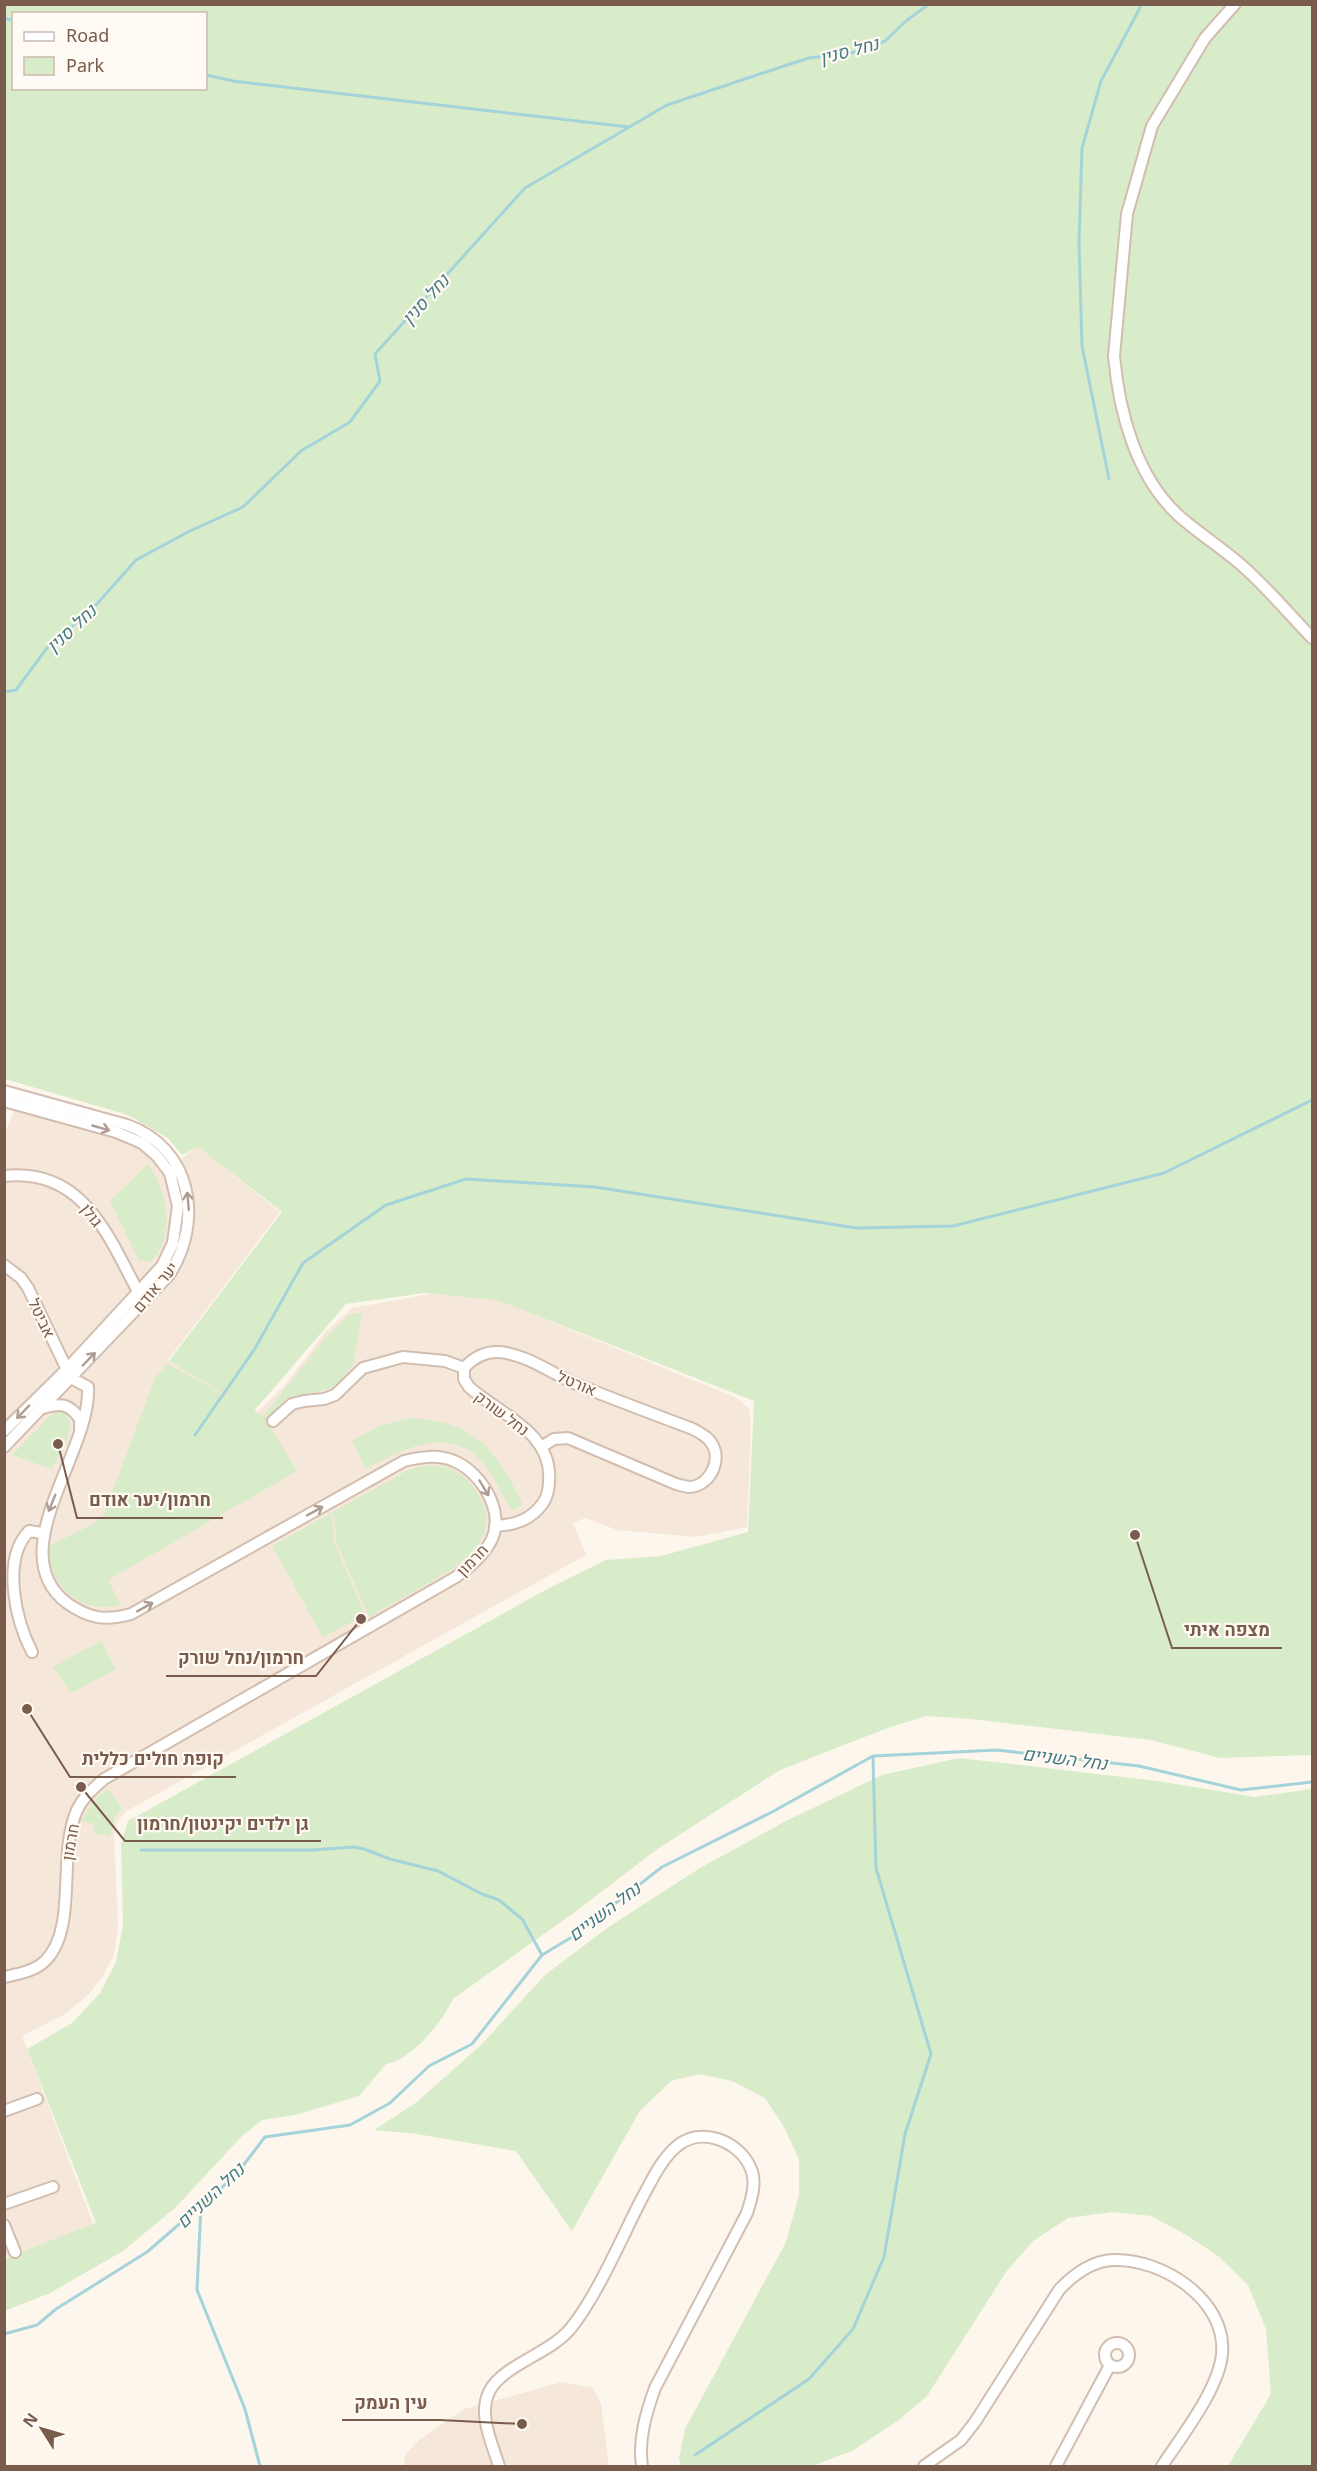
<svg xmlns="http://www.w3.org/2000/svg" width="1317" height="2471" viewBox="0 0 1317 2471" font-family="'Noto Sans',Heebo,sans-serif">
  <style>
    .residential { fill: #f5e8da }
    .green { fill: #d8ecc9; fill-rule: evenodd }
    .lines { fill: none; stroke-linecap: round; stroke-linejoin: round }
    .stream { stroke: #a5d3da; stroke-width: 3 }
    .minor-casing { stroke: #d1beb0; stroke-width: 14 }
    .minor { stroke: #fff; stroke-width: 10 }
    .oneway { stroke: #af9d94 }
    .labels { text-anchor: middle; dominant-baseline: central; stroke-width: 4.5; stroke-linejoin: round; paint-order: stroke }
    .street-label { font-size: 16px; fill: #7a5c4d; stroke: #fffaf3 }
    .water-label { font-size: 18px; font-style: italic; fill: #437c86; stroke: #fffaf3 }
    .leader { fill: none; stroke: #7a5c4d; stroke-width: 2 }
    .callout-dot { fill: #7a5c4d; stroke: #fffaf3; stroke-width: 2 }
    .callout-label { font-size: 18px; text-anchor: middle; font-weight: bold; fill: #7a5c4d; stroke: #fffaf3; stroke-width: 4.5; stroke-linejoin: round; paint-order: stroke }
  </style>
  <rect width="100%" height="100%" fill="#fdf6ec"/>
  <g class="residential">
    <path d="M25,1089L148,1128L181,1159L197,1146L280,1212L168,1360L241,1401L257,1412L285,1385L326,1331L352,1308L452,1290H474L737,1398L750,1410L751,1430L747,1527L696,1537L617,1530L585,1518L573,1523L586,1555L125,1812L116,1824L114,1836L118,1926L114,1955L102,1977L89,1994L65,2014L22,2036L94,2226L5,2257L4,1134Z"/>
    <path d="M562,2382L593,2388L601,2404L609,2466H404L405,2455L419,2440L464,2409Z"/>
  </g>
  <g class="green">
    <path d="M5,5H1312V1755L1220,1758L1151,1740L970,1719L926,1716L885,1729L780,1770L656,1850L575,1912L453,1999C442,2022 412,2060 386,2064L359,2096L295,2115L262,2120L242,2136L175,2208L123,2251L50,2293L5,2311V2258L96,2223L27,2049L72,2023L100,1993L116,1962L123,1925L121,1844L128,1821L551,1587L606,1560L661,1556L748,1532L754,1401L497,1300L425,1293L346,1304L254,1411L263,1416L328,1335L349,1315L362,1312L353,1365L339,1382L330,1389L286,1399L267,1421L297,1471L108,1580L121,1605C79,1615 52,1587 45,1548L95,1523L104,1514L155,1378L167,1364L238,1402L169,1361L282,1212L198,1147L182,1155L168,1138L128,1115L5,1079ZM14,14H206V88H14Z"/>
    <path d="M148,1164C167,1191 177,1236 151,1262L139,1260L110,1201Z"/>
    <path d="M60,1411C83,1420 59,1453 52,1469L12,1455L53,1413Z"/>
    <path d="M409,1418C475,1421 496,1449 523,1505L513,1511C501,1495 490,1466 474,1454C439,1428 399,1452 366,1469L352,1441L379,1426Z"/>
    <path d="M423,1466C433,1466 442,1465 451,1469C473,1479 495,1511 483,1536C477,1550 463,1561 451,1570L369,1617L336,1541L335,1519L331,1513L408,1470Z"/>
    <path d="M330,1514L333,1519L334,1542L365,1615L323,1637L272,1546Z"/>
    <path d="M101,1641L116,1669L71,1693L53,1667Z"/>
    <path d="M959,1758L1157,1781L1255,1797L1312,1789V2466H1228L1271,2394L1266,2329L1248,2285L1218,2256L1188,2236L1151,2216L1112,2212L1068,2218L1033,2241L1006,2272L927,2396L899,2420L852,2451L812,2466H681L679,2458L685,2429L786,2242L799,2195V2159L784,2127L765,2098L732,2081L699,2074L671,2081L639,2112L572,2231L516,2151L417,2134L374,2130L417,2102L481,2045L545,1975L610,1926L700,1868L786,1821L882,1775Z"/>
    <path d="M108,1789L122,1808L115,1817L110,1836L93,1833L95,1824L81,1821L96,1798Z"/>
  </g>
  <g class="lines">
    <g class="stream">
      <path d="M4,18L14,21"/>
      <path d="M206,75L233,81L629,127"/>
      <path d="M1109,479L1082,346L1079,243L1082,148L1101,81L1142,4"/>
      <path d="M4,692L16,690L47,648L96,605L136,560L190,531L243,507L301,451L350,422L380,381L375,354L525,188L667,105L787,65L809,58L856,52L885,41L906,21L929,4"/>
      <path d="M195,1435L254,1350L303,1263L386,1205L466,1179L595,1187L856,1228L953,1226L1164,1173L1312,1100"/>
      <path d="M141,1850H312L354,1847L364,1849L390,1859L438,1871L482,1894L499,1900L522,1919L542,1955"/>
      <path d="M201,2206L197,2290L245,2409L260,2466"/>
      <path d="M4,2334L37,2325L56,2309L147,2252L235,2176L265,2137L350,2125L390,2103L429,2066L472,2044L542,1955L572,1937L662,1867L772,1812L873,1756L997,1750L1139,1766L1241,1790L1312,1782"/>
      <path d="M695,2455L809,2379L853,2329L884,2257L905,2134L931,2054L876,1868L873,1757"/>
    </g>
    <defs>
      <g id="minor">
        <path d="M1235,4L1205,38L1152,126L1127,214L1114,356C1119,412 1136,476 1178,515C1197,532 1219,546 1239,563C1265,585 1288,613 1312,638"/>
        <path d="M4,1091L127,1125C192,1148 204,1221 169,1275L4,1447"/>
        <path d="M4,1101L116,1132L142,1143L157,1156L170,1173L178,1206L173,1243L162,1266L67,1369L4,1431"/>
        <path d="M4,1176C85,1167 109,1239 141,1297"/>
        <path d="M4,1265L21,1278L28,1288L71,1378L88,1387C92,1452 0,1552 67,1603C90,1619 105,1621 131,1614L404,1461C421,1457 438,1454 454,1461C481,1472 506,1512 491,1541C483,1556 469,1567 456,1577L104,1779C94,1788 83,1797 77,1810C57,1855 78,1927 46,1960C36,1971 18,1974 4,1977"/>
        <path d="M464,1368C473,1358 485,1351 500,1352C529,1355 555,1376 581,1386C618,1401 656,1415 693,1429C698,1432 705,1435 709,1440C724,1456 712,1485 690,1487C686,1487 680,1485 676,1484L568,1438L554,1439L541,1447"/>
        <path d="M464,1368V1379L469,1387C499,1414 553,1432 549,1481C549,1488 547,1497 543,1503C531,1520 515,1525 495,1526"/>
        <path d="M43,1408C60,1403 69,1403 80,1419V1428"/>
        <path d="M273,1421L292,1404L304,1401L324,1399L335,1395L363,1368L403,1357L445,1361L464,1368"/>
        <path d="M32,1652C16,1621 1,1560 29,1531L42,1533"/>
        <path d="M4,2111L37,2099"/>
        <path d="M4,2204L53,2187"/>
        <path d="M4,2225L15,2252"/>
        <circle cx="1117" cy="2355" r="12"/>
        <path d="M499,2466C492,2443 478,2415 489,2392C502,2365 550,2354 571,2328C598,2294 621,2239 641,2200C651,2182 660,2161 676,2147C700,2125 740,2141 751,2169C757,2183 751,2200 747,2213L655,2388C646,2413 638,2440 642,2466"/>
        <path d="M924,2466L961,2440L975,2422L1059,2290C1073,2275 1091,2261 1113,2260C1162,2258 1227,2300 1222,2354C1219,2389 1181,2437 1162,2466"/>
        <path d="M1056,2466L1110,2365"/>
      </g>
    </defs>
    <use href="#minor" class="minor-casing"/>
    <use href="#minor" class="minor"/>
  </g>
  <defs><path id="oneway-shaft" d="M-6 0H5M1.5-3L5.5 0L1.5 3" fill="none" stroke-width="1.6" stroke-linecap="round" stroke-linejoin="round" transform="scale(1.5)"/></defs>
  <g class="oneway">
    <use href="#oneway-shaft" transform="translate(101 1128) rotate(16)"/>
    <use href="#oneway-shaft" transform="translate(188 1201) rotate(-95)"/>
    <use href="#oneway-shaft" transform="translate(89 1359) rotate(-46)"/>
    <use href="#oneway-shaft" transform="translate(23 1412) rotate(134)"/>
    <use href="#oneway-shaft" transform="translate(484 1488) rotate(59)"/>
    <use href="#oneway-shaft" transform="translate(52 1503) rotate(112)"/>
    <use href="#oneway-shaft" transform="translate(315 1511) rotate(-29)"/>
    <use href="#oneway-shaft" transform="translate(145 1607) rotate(-29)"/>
  </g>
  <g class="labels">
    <g class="street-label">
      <text transform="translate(92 1215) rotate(53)">גולן</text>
      <text transform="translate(155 1287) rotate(-50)">יער אודם</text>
      <text transform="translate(42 1318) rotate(65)">אביטל</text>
      <text transform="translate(577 1383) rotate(23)">אורטל</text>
      <text transform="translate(502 1413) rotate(37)">נחל שורק</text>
      <text transform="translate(472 1560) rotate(-46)">חרמון</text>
      <text transform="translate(70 1842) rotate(-80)">חרמון</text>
    </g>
    <g class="water-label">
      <text transform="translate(849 50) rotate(-15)">נחל סנין</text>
      <text transform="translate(425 299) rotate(-48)">נחל סנין</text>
      <text transform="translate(71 628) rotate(-43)">נחל סנין</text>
      <text transform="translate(1065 1758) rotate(7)">נחל השניים</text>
      <text transform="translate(604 1911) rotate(-37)">נחל השניים</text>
      <text transform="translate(210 2195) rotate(-43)">נחל השניים</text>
    </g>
  </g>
  <path class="leader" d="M58 1444L77 1518H223M1135 1535L1172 1648H1282M361 1619L316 1676H166M27 1709L70 1777H236M81 1787L125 1841H321M522 2424L440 2420H342"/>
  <g class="callout-dot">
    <circle cx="58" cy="1444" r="6"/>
    <circle cx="1135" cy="1535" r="6"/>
    <circle cx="361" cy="1619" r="6"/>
    <circle cx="27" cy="1709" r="6"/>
    <circle cx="81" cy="1787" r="6"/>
    <circle cx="522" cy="2424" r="6"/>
  </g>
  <g class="callout-label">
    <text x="150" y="1506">חרמון/יער אודם</text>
    <text x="1227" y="1636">מצפה איתי</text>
    <text x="241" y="1664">חרמון/נחל שורק</text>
    <text x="153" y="1765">קופת חולים כללית</text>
    <text x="223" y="1830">גן ילדים יקינטון/חרמון</text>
    <text x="391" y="2409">עין העמק</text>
  </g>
  <rect width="1317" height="2471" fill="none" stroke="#7a5c4d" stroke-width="12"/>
  <rect x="12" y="12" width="195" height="78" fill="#fffaf3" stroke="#cabbb1" stroke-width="1.5"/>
  <rect x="24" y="32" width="30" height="9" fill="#ffffff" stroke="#cabbb1" stroke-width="1.5"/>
  <text x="66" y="42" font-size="18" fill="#7a5c4d">Road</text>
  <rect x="24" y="57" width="30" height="18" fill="#d8ecc9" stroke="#cabbb1" stroke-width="1.5"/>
  <text x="66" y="72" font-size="18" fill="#7a5c4d">Park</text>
  <g transform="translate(42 2429) rotate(307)" stroke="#fffaf3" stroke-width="4.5" paint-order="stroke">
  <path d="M0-4.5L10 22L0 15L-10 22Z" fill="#7a5c4d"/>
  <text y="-9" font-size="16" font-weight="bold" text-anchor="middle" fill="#7a5c4d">N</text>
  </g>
</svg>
